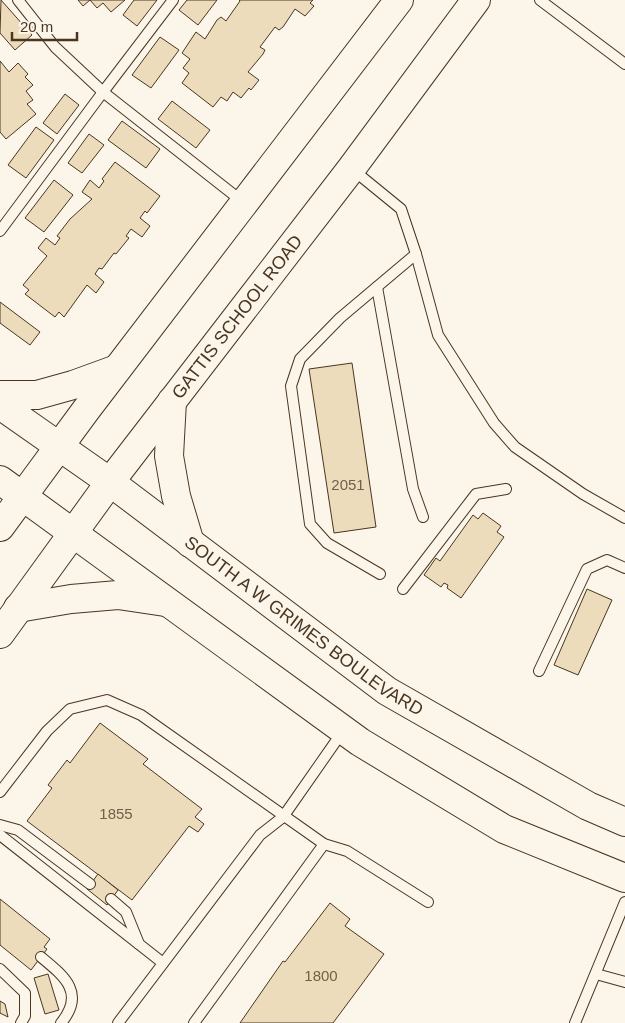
<svg xmlns="http://www.w3.org/2000/svg" width="625" height="1023" viewBox="0 0 625 1023" font-family="Arial,sans-serif">
  <style>
    .building { fill: #ecdcbc; stroke: #4a3520 }
    .lines { fill: none; stroke-linecap: round; stroke-linejoin: round }
    .service-casing { stroke: #4a3520; stroke-width: 12 }
    .secondary-casing { stroke: #4a3520; stroke-width: 30 }
    .service { stroke: #fbf6e9; stroke-width: 10 }
    .secondary { stroke: #fbf6e9; stroke-width: 28 }
    .labels { text-anchor: middle; dominant-baseline: central; stroke-width: 4; stroke-linejoin: round; paint-order: stroke }
    .number-label { font-size: 15px; fill: #725f47 }
    .street-label { font-size: 18px; fill: #4a3520; stroke: #fbf6e9 }
  </style>
  <rect width="100%" height="100%" fill="#fbf6e9"/>
  <g class="building">
    <path d="M1,0L32,35L15,50L0,33Z"/>
    <path d="M78,0H125L111,12L103,3L97,8L90,0L83,6Z"/>
    <path d="M134,0H157L137,26L123,15Z"/>
    <path d="M187,0H217L198,25L179,10Z"/>
    <path d="M239,0H313L310,3L314,6L305,16L295,9L283,27L279,30L275,27L260,47L265,50L263,54L248,72L259,80L251,90L249,88L241,98L233,92L227,101L221,97L213,107L182,83L189,73L183,68L190,59L182,53L196,32L205,39L217,20L221,17L226,21L240,1Z"/>
    <path d="M160,37L179,50L151,88L132,75Z"/>
    <path d="M0,61L9,72L18,63L28,74L25,77L33,85L26,91L33,100L27,104L36,114L6,139L0,132Z"/>
    <path d="M65,94L79,105L57,134L43,123Z"/>
    <path d="M172,101L210,130L196,148L158,119Z"/>
    <path d="M122,121L160,149L146,168L108,140Z"/>
    <path d="M36,127L54,140L26,178L8,165Z"/>
    <path d="M89,134L104,145L82,173L68,163Z"/>
    <path d="M115,162L160,196L147,213L145,211L140,218L150,226L142,237L131,229L126,236L129,238L116,254L114,253L102,269L99,268L95,274L104,282L96,293L87,285L64,317L59,312L55,317L25,294L29,290L23,285L47,256L38,248L46,238L55,245L60,238L57,236L70,219L92,199L82,192L90,180L99,188L104,181L102,179Z"/>
    <path d="M54,180L73,195L44,232L25,218Z"/>
    <path d="M0,302L40,332L30,345L0,323Z"/>
    <path d="M352,363L376,527L334,533L309,369Z"/>
    <path d="M483,513L501,526L497,532L504,537L461,598L447,588L448,585L444,583L441,587L424,575L436,558L440,561L473,515L478,519Z"/>
    <path d="M587,589L612,600L578,675L554,665Z"/>
    <path d="M100,723L148,759L143,764L202,809L195,817L204,824L198,832L189,826L132,900L27,821L52,788L48,785L67,760L70,763Z"/>
    <path d="M98,874L118,890L107,905L87,889Z"/>
    <path d="M0,899L50,939L44,947L47,949L31,970L0,945Z"/>
    <path d="M330,903L350,919L345,926L384,954L359,988L333,1023H240L283,961L285,962Z"/>
    <path d="M48,974L59,1010L45,1014L34,978Z"/>
    <path d="M0,1001L5,1004L8,1017L0,1013Z"/>
  </g>
  <g class="lines">
    <defs>
      <g id="service">
        <path d="M18,0L55,47L103,92L173,0"/>
        <path d="M540,0L625,64"/>
        <path d="M352,169L401,209L416,254L438,335L494,423L515,447L583,494L625,518"/>
        <path d="M0,231L103,92L243,202"/>
        <path d="M377,287L413,489L423,517"/>
        <path d="M380,574L327,543L310,524L291,386L300,359L340,318L416,254"/>
        <path d="M403,589L476,494L506,489"/>
        <path d="M539,671L587,569L607,560L625,568"/>
        <path d="M0,792L47,731L70,709L107,700L141,715L324,844L347,851L428,902"/>
        <path d="M0,825L18,830L90,884"/>
        <path d="M0,835L163,963"/>
        <path d="M111,899L126,912L139,944"/>
        <path d="M41,957C64,976 86,993 61,1023"/>
        <path d="M0,969L25,993V1016L21,1023"/>
        <path d="M596,974L625,982"/>
        <path d="M118,1023L260,835L283,817L343,731"/>
        <path d="M194,1023L324,844"/>
        <path d="M575,1023L625,902"/>
      </g>
      <g id="secondary">
        <path d="M0,395H37L73,385L117,369"/>
        <path d="M172,401L169,456L176,496L190,543"/>
        <path id="s1" d="M0,405L110,482L387,691L588,806L625,822"/>
        <path d="M0,480L360,742L504,829L625,878"/>
        <path d="M0,527L86,410L399,0"/>
        <path d="M18,608L71,599L118,595L165,602"/>
        <path id="s2" d="M0,634L110,482L351,169L476,0"/>
      </g>
    </defs>
    <use href="#service" class="service-casing"/>
    <use href="#secondary" class="secondary-casing"/>
    <use href="#service" class="service"/>
    <use href="#secondary" class="secondary"/>
  </g>
  <g class="labels">
    <g class="number-label">
      <text x="348" y="484">2051</text>
      <text x="116" y="813">1855</text>
      <text x="321" y="975">1800</text>
    </g>
    <g class="street-label">
      <text stroke="none"><textPath href="#s2" startOffset="396">GATTIS SCHOOL ROAD</textPath></text>
      <text stroke="none"><textPath href="#s1" startOffset="376">SOUTH A W GRIMES BOULEVARD</textPath></text>
    </g>
  </g>
  <path d="M12 32v8h65v-8" fill="none" stroke="#4a3520" stroke-width="2.5"/>
  <text x="20" y="32" font-size="15" fill="#4a3520" stroke="#fbf6e9" stroke-width="4" paint-order="stroke">20 m</text>
</svg>
